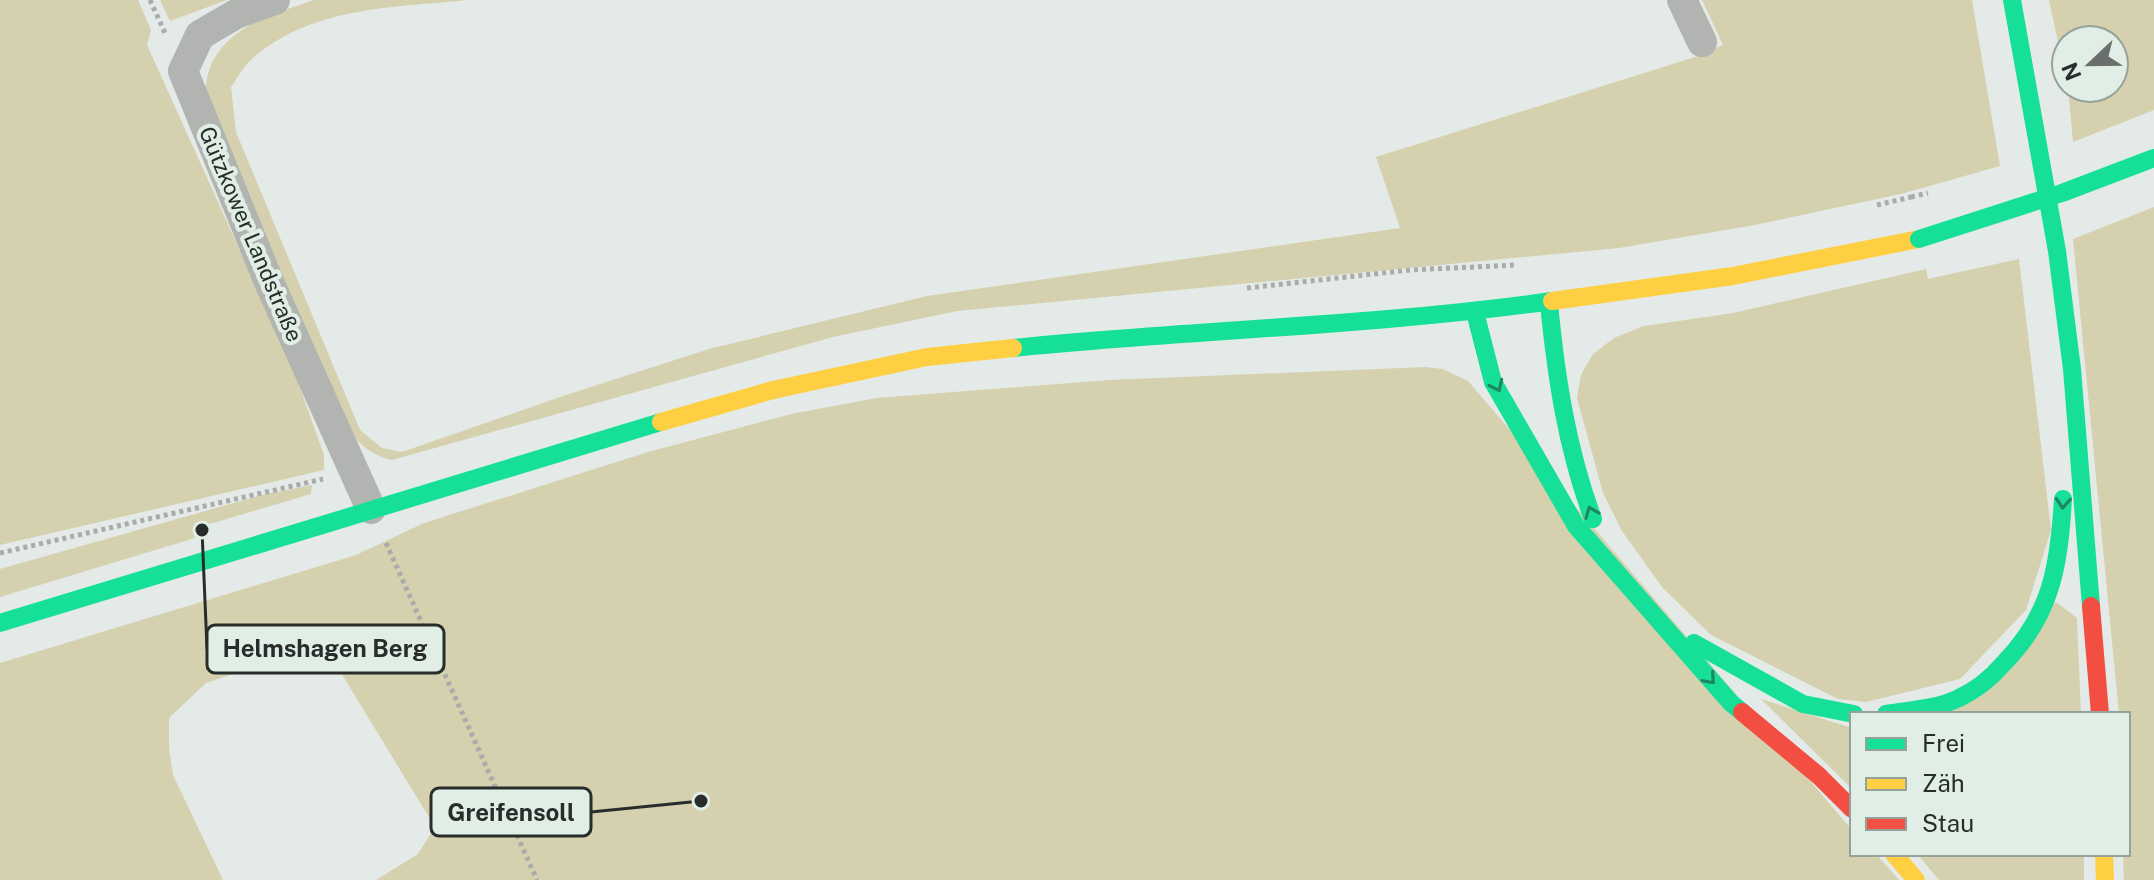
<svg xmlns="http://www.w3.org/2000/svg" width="2154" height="880" viewBox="0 0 2154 880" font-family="'Public Sans',sans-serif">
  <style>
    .green { fill: #d5d0ae }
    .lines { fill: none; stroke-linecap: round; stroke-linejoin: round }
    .path { stroke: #a9acaa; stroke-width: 5; stroke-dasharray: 4 4; stroke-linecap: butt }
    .street { stroke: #b2b4b1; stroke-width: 30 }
    .fast { stroke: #16e098; stroke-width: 18 }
    .slow { stroke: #ffcf43; stroke-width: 18 }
    .jam { stroke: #f24e42; stroke-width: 18 }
    .path-bridge { stroke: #a9acaa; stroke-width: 5; stroke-dasharray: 4 4; stroke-linecap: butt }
    .fast-bridge { stroke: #16e098; stroke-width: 18 }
    .oneway { stroke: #1f8662 }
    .labels { text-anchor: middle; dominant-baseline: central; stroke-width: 8; stroke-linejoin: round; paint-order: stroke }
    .street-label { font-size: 22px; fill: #282d2b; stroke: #e0eee6 }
    .leader { fill: none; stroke: #282d2b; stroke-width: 3 }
    .callout-dot { fill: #282d2b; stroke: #e0eee6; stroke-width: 3 }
    .callout { fill: #e0eee6; stroke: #282d2b; stroke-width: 3 }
    .callout-label { font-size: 24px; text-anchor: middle; font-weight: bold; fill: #282d2b }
  </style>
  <rect width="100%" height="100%" fill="#e4eae7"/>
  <g class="green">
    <path d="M0,0H138L151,30L147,45L293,368L324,455V470L0,545Z"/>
    <path d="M160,0H227L170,21Z"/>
    <path d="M314,0H467C392,8 315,6 254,57C245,64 238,77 231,87L236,132L360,430L382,448L402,452L563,396L709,349L927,296L1400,228L1376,157L1692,58L1723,45L1702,0H1972L2000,166L1901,194L1755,225L1619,248L957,311L833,337L392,460C370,455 359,444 346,426L204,96C206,84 208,69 214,59C235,23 277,13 314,0Z"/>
    <path d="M2049,0H2154V110L2073,142L2068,88H2114V40H2066V80Z"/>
    <path d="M2154,207V880H2124L2123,854H2128V714H2119L2073,239Z"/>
    <path d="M2019,259L2051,530L2026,610L1960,679L1866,702L1838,699L1711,635L1662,587L1622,531L1603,493L1577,398L1581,375L1593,354L1614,338L1644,326L1733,313L1926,269L1928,279Z"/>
    <path d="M1425,367L1443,369L1468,381L1852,830V854H1876L1899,880H376L418,854L435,827L338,668L297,652L206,683L169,718V748L173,775L223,880H0V663L356,555L424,523L648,452L791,414L877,398L1109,380Z"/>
    <path d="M312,485L311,494L193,529L195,538L0,597V569L262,495Z"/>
    <path d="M2056,602L2077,618L2081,714H1946Z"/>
    <path d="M1761,699L1852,728V789Z"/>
    <path d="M1917,854H2084V880H1939Z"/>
  </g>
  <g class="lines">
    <g class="path">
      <path d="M150,0L165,33"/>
      <path d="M1877,205L1911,197"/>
      <path d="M1247,288L1410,270L1516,265"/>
      <path d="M386,543L537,880"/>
      <path d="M0,553L323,479"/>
    </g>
    <g class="street">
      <path d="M275,0L236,14L200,35L183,71L269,282L371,509"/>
      <path d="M1682,0L1702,42"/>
    </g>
    <g class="fast">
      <path d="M2012,0L2057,251L2072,369L2091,606"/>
      <path d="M1549,303C1556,377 1567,449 1593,519"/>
      <path d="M1475,312L1493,382L1576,526L1731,703L1742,712"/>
      <path d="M1013,348C1192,330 1373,326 1552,301"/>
      <path d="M0,623L661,422"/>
      <path d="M1694,643L1803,704L1854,714"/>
      <path d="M1886,714C1910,710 1937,709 1959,698C1976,690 1991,678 2003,664C2052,615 2059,565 2063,499"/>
    </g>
    <g class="slow">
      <path d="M1552,301L1733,276L1919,239"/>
      <path d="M661,422L773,390L927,357L1013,348"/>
      <path d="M1894,854L1916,880"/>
      <path d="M2104,854L2105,880"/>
    </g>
    <g class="jam">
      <path d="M2091,606L2100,714"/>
      <path d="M1742,712L1819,776L1852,809"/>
    </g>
    <path class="path-bridge" d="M1911,197L1928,193"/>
    <path class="fast-bridge" d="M1919,239L2062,193L2154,158"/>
  </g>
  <defs><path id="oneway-chevron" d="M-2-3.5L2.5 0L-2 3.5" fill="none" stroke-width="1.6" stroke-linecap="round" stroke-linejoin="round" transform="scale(2)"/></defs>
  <g class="oneway">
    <use href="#oneway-chevron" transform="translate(1497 386) rotate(65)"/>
    <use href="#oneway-chevron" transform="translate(2063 503) rotate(94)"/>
    <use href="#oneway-chevron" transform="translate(1591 512) rotate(-112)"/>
    <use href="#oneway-chevron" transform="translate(1710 679) rotate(49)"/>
  </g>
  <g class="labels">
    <g class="street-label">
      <text transform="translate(251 234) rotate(67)">Gützkower Landstraße</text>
    </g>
  </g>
  <path class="leader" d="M202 530L207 649M701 801L591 812"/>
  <g class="callout-dot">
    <circle cx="202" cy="530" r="8"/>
    <circle cx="701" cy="801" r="8"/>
  </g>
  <g class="callout">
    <rect x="207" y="625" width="237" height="48" rx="8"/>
    <rect x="431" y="788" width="160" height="48" rx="8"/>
  </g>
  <g class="callout-label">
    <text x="325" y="657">Helmshagen Berg</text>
    <text x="511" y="821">Greifensoll</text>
  </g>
  <rect x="1850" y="712" width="280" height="144" fill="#e0eee6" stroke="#96a19b" stroke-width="2"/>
  <rect x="1866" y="738" width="40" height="12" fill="#16e098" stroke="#96a19b" stroke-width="2"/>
  <text x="1922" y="752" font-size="24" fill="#282d2b">Frei</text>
  <rect x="1866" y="778" width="40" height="12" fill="#ffcf43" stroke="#96a19b" stroke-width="2"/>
  <text x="1922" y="792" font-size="24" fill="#282d2b">Zäh</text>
  <rect x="1866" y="818" width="40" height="12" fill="#f24e42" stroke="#96a19b" stroke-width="2"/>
  <text x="1922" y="832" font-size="24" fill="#282d2b">Stau</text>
  <g transform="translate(2090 64) rotate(248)"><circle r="38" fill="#e0eee6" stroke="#96a19b" stroke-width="2"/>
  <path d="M0-6L14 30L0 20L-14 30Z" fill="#6a6f6d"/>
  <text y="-12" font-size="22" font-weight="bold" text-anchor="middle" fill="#282d2b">N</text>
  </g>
</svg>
